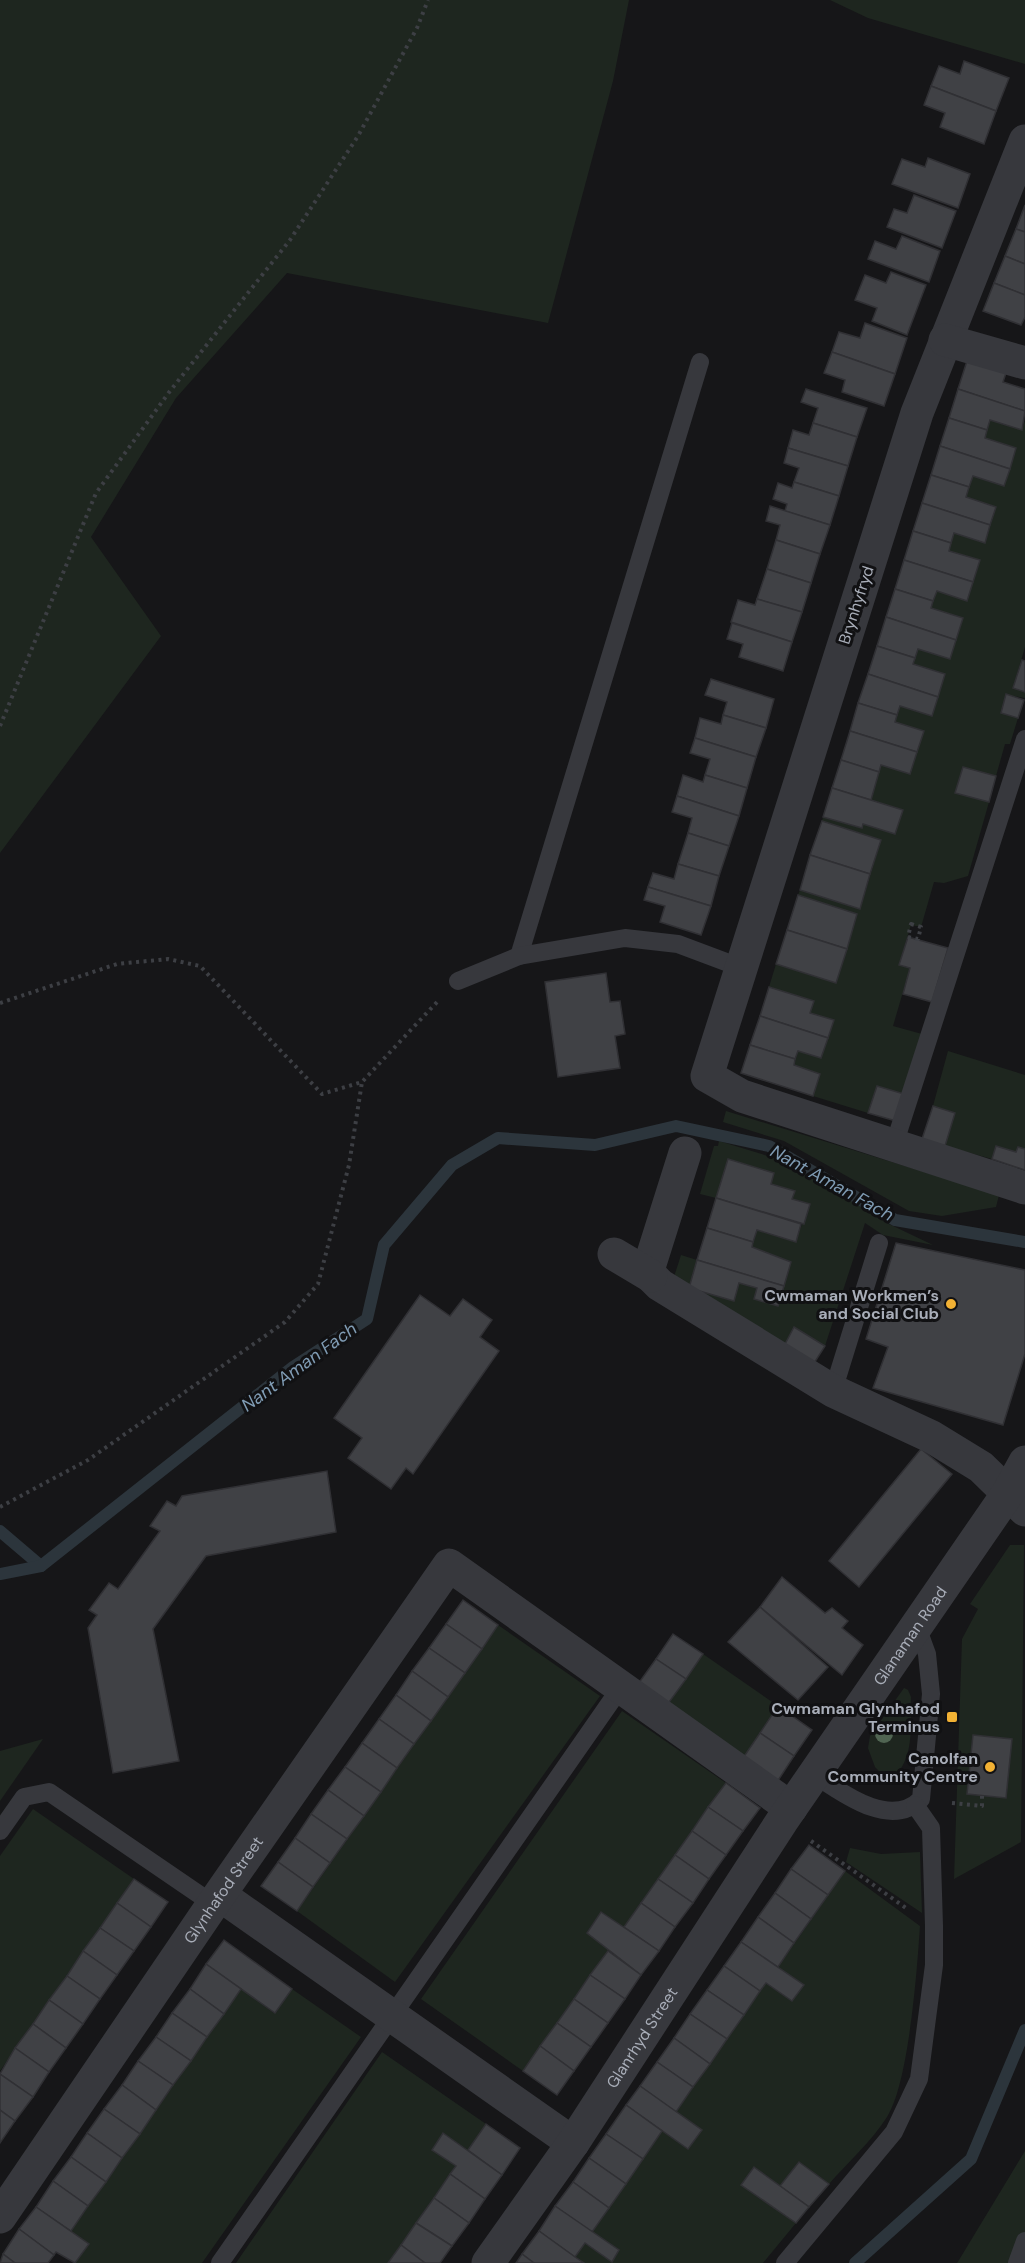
<svg xmlns="http://www.w3.org/2000/svg" width="1025" height="2263" viewBox="0 0 1025 2263" font-family="'DM Sans',sans-serif">
  <style>
    .green { fill: #1e261f }
    .lines { fill: none; stroke-linecap: round; stroke-linejoin: round }
    .stream { stroke: #2c353c; stroke-width: 12 }
    .building { fill: #404145; stroke: #303034; stroke-width: 1.5 }
    .path { stroke: #3d3f44; stroke-width: 4; stroke-dasharray: 3 4.5; stroke-linecap: butt }
    .lane { stroke: #37383d; stroke-width: 18 }
    .street { stroke: #37383d; stroke-width: 33 }
    .tree { fill: #506452 }
    .poi-dot { fill: #f2b134; stroke: #111113; stroke-width: 2 }
    .labels { text-anchor: middle; dominant-baseline: central; stroke-width: 6; stroke-linejoin: round; paint-order: stroke }
    .street-label { font-size: 16px; fill: #a8adb8; stroke: #111113 }
    .poi-label { font-size: 16px; font-weight: bold; fill: #a8adb8; stroke: #111113; text-anchor: end }
    .water-label { font-size: 18px; font-style: italic; fill: #7f9bb3; stroke: #111113 }
  </style>
  <rect width="100%" height="100%" fill="#161618"/>
  <g class="green">
    <path d="M0,0H629L613,81L548,323L287,273L176,398L91,537L161,636L0,853Z"/>
    <path d="M830,0H1025V64L868,18Z"/>
    <path d="M990,420L1022,430L1025,421V647L1013,688L1025,692V698L1006,695L1001,713L1018,718L1010,744H1005L996,776L963,767L956,793L989,802L968,876L944,883L934,882L921,927L911,925L899,965L910,968L893,1026L922,1034L904,1094L877,1086L868,1113L813,1096L820,1074L794,1065L798,1051L821,1058L834,1020L810,1013L814,1001L769,987L776,964L836,983L857,914L798,895L800,890L860,909L881,840L822,821L823,817L861,828L863,824L895,834L903,810L871,800L881,765L910,774L923,731L895,722L900,706L932,716L945,674L913,664L918,649L950,659L963,618L931,608L937,591L967,600L980,560L949,551L954,533L985,543L996,507L966,497L973,476L1004,486L1016,448L985,438Z"/>
    <path d="M948,1051L1025,1075V1149L1016,1152L996,1146L992,1159L945,1146L955,1113L933,1106Z"/>
    <path d="M726,1111L999,1195L996,1207L942,1216L909,1211L784,1141L723,1122Z"/>
    <path d="M719,1141L781,1160L880,1214L889,1224L933,1245L883,1235L865,1223L825,1346L794,1328L782,1350L672,1283L681,1255L697,1260L690,1288L733,1301L739,1283L757,1288L754,1299L778,1306L791,1262L752,1247L757,1230L795,1242L810,1204L792,1199L795,1191L771,1184L774,1173L728,1159L716,1198L700,1194L714,1146H718Z"/>
    <path d="M1010,1545H1024L1021,1842L954,1879L962,1639L978,1609L970,1604Z"/>
    <path d="M498,1625L600,1696L395,1982L297,1911Z"/>
    <path d="M703,1654L778,1706L743,1758L667,1705Z"/>
    <path d="M904,1688L908,1690L911,1697C910,1724 915,1754 896,1775L882,1774L875,1767L868,1748L870,1736Z"/>
    <path d="M622,1711L726,1783L623,1928L601,1912L587,1932L610,1948L523,2071L421,1999Z"/>
    <path d="M43,1739L0,1801V1751Z"/>
    <path d="M33,1809L134,1879L0,2071V1856Z"/>
    <path d="M850,1848L881,1854L920,1852L922,1913L846,1862Z"/>
    <path d="M845,1871L920,1926C917,1970 909,2082 887,2117C872,2141 848,2162 829,2184L799,2162L780,2186L754,2167L741,2185L796,2223L763,2263H584L575,2257L585,2243L611,2261L619,2250L592,2232L662,2131L688,2149L702,2130L676,2112L766,1983L792,2001L803,1986L778,1967Z"/>
    <path d="M241,1989L274,2013L292,1989L361,2037L202,2263H75L89,2244L71,2231Z"/>
    <path d="M382,2052L486,2124L468,2150L444,2134L433,2150L456,2166L388,2263H236Z"/>
    <path d="M1025,2151V2263H957L959,2260Z"/>
  </g>
  <g class="lines">
    <g class="stream">
      <path d="M0,1531L41,1566"/>
      <path d="M0,1574L41,1566L293,1367L367,1319L384,1245L452,1165L498,1138L595,1145L676,1126L769,1146L895,1220L1025,1242"/>
      <path d="M855,2263L971,2159L1025,2030"/>
    </g>
  </g>
  <g class="building">
    <path d="M964,61L1009,78L996,111L931,86L939,66L960,74Z"/>
    <path d="M931,86L996,111L984,144L940,127L945,113L924,105Z"/>
    <path d="M928,158L970,174L958,208L892,184L902,159L925,167Z"/>
    <path d="M914,195L956,211L942,248L887,227L894,209L907,213Z"/>
    <path d="M1025,205V232L1016,229Z"/>
    <path d="M1016,229L1025,232V264L1005,256Z"/>
    <path d="M902,236L940,251L929,282L868,259L875,241L896,249Z"/>
    <path d="M1005,256L1025,264V295L994,283Z"/>
    <path d="M891,272L926,285L907,335L872,321L877,308L855,300L865,275L886,283Z"/>
    <path d="M994,283L1025,295V317L1021,325L983,311Z"/>
    <path d="M865,323L907,338L895,374L832,352L839,332L860,338Z"/>
    <path d="M832,352L895,374L884,406L842,392L845,380L824,373Z"/>
    <path d="M967,361L1006,373L1003,382L1025,389V411L958,389Z"/>
    <path d="M806,389L867,408L857,437L813,423L818,408L801,402Z"/>
    <path d="M958,389L1025,411L1022,430L990,420L987,430L949,418Z"/>
    <path d="M949,418L987,430L985,438L1016,448L1010,469L940,446Z"/>
    <path d="M813,423L857,437L848,466L788,448L793,430L809,435Z"/>
    <path d="M940,446L1010,469L1004,486L973,476L969,487L931,475Z"/>
    <path d="M788,448L848,466L839,496L794,482L799,468L784,463Z"/>
    <path d="M931,475L969,487L966,497L996,507L990,525L922,503Z"/>
    <path d="M794,482L839,496L830,525L785,511L787,504L773,499L778,483L792,488Z"/>
    <path d="M922,503L990,525L985,543L954,533L951,543L913,531Z"/>
    <path d="M770,506L830,525L820,554L776,540L780,525L766,521Z"/>
    <path d="M913,531L951,543L949,551L980,560L973,582L904,560Z"/>
    <path d="M776,540L820,554L811,583L767,569Z"/>
    <path d="M904,560L973,582L967,601L937,591L933,601L895,589Z"/>
    <path d="M767,569L811,583L802,612L757,599Z"/>
    <path d="M895,589L933,601L931,608L963,618L956,640L886,617Z"/>
    <path d="M757,599L802,612L792,642L731,622L738,600L755,605Z"/>
    <path d="M886,617L956,640L950,659L918,649L915,658L877,646Z"/>
    <path d="M732,623L792,642L783,671L739,657L743,644L727,639Z"/>
    <path d="M877,646L915,658L913,664L945,674L938,697L868,674Z"/>
    <path d="M1022,660L1025,661V692L1013,688Z"/>
    <path d="M868,674L938,697L932,716L900,706L897,715L858,703Z"/>
    <path d="M711,679L774,699L766,728L723,715L727,702L705,695Z"/>
    <path d="M1006,694L1024,700L1018,718L1001,713Z"/>
    <path d="M858,703L897,715L895,722L924,731L917,752L850,731Z"/>
    <path d="M723,715L766,728L756,757L695,738L700,718L721,724Z"/>
    <path d="M850,731L917,752L910,774L881,765L879,772L841,760Z"/>
    <path d="M695,738L756,757L747,788L705,775L710,759L690,753Z"/>
    <path d="M841,760L879,772L871,800L832,788Z"/>
    <path d="M963,767L996,776L989,802L955,793Z"/>
    <path d="M683,775L703,782L705,775L747,788L739,816L677,796Z"/>
    <path d="M832,788L903,810L895,834L863,824L862,828L823,817Z"/>
    <path d="M677,796L739,816L729,846L688,833L692,818L672,812Z"/>
    <path d="M822,821L881,840L870,874L810,855Z"/>
    <path d="M688,833L729,846L719,876L678,864Z"/>
    <path d="M810,855L870,874L860,909L800,890Z"/>
    <path d="M678,864L719,876L711,906L648,887L653,873L674,879Z"/>
    <path d="M648,887L711,906L701,935L660,922L665,906L644,900Z"/>
    <path d="M798,895L857,914L847,949L787,930Z"/>
    <path d="M787,930L847,949L836,983L776,964Z"/>
    <path d="M908,937L948,948L932,1002L903,994L910,968L899,965Z"/>
    <path d="M606,973L610,1002L620,1001L625,1034L615,1036L620,1068L558,1077L545,982Z"/>
    <path d="M769,987L814,1001L810,1013L834,1020L828,1038L760,1016Z"/>
    <path d="M760,1016L828,1038L821,1058L798,1051L795,1059L750,1045Z"/>
    <path d="M750,1045L795,1059L794,1065L820,1074L813,1096L741,1073Z"/>
    <path d="M877,1086L904,1094L896,1121L868,1113Z"/>
    <path d="M933,1106L955,1113L945,1146L922,1139Z"/>
    <path d="M996,1146L1016,1152L1018,1147L1025,1149V1170L992,1159Z"/>
    <path d="M728,1159L774,1173L771,1184L795,1191L792,1199L810,1204L804,1224L716,1198Z"/>
    <path d="M716,1198L801,1224L796,1242L757,1230L753,1242L707,1228Z"/>
    <path d="M707,1228L753,1242L752,1247L791,1262L784,1286L697,1260Z"/>
    <path d="M896,1243L1025,1270V1354L1003,1425L873,1388L888,1347L866,1339Z"/>
    <path d="M697,1260L784,1286L778,1306L754,1299L757,1288L739,1283L734,1301L689,1288Z"/>
    <path d="M420,1295L450,1316L463,1299L492,1320L480,1337L499,1351L413,1474L406,1468L391,1489L348,1458L362,1438L334,1418Z"/>
    <path d="M794,1327L825,1346L811,1368L782,1350Z"/>
    <path d="M921,1449L952,1474L859,1587L829,1561Z"/>
    <path d="M327,1471L336,1532L206,1556L153,1629L179,1761L113,1773L88,1628L97,1615L89,1610L109,1583L118,1589L160,1531L150,1526L167,1501L176,1506L182,1496Z"/>
    <path d="M782,1577L825,1613L832,1608L848,1621L842,1628L863,1645L842,1675L760,1607Z"/>
    <path d="M463,1600L498,1625L482,1649L446,1624Z"/>
    <path d="M760,1607L828,1667L798,1700L728,1642Z"/>
    <path d="M446,1624L482,1649L465,1673L429,1648Z"/>
    <path d="M673,1634L703,1654L686,1679L656,1659Z"/>
    <path d="M429,1648L465,1673L448,1697L412,1671Z"/>
    <path d="M656,1659L686,1679L667,1705L638,1684Z"/>
    <path d="M412,1671L448,1697L431,1721L396,1695Z"/>
    <path d="M396,1695L431,1721L414,1744L379,1719Z"/>
    <path d="M778,1706L812,1730L794,1756L760,1733Z"/>
    <path d="M379,1719L414,1744L397,1768L362,1743Z"/>
    <path d="M760,1733L794,1756L777,1782L743,1758Z"/>
    <path d="M973,1735L1012,1739L1006,1798L967,1794Z"/>
    <path d="M362,1743L397,1768L381,1792L345,1767Z"/>
    <path d="M345,1767L381,1792L364,1816L328,1790Z"/>
    <path d="M726,1783L760,1808L743,1831L708,1807Z"/>
    <path d="M328,1790L364,1816L347,1839L311,1814Z"/>
    <path d="M708,1807L743,1831L726,1855L692,1831Z"/>
    <path d="M311,1814L347,1839L330,1863L295,1838Z"/>
    <path d="M692,1831L726,1855L709,1879L675,1855Z"/>
    <path d="M295,1838L330,1863L313,1887L278,1862Z"/>
    <path d="M809,1845L845,1871L828,1895L791,1869Z"/>
    <path d="M675,1855L709,1879L693,1903L658,1879Z"/>
    <path d="M278,1862L313,1887L297,1911L261,1886Z"/>
    <path d="M791,1869L828,1895L811,1919L775,1893Z"/>
    <path d="M134,1879L168,1902L151,1927L117,1903Z"/>
    <path d="M658,1879L693,1903L675,1927L641,1903Z"/>
    <path d="M775,1893L811,1919L794,1943L758,1917Z"/>
    <path d="M117,1903L151,1927L134,1951L100,1928Z"/>
    <path d="M641,1903L675,1927L659,1951L624,1927Z"/>
    <path d="M601,1912L659,1951L641,1975L587,1933Z"/>
    <path d="M758,1917L794,1943L778,1967L741,1942Z"/>
    <path d="M100,1928L134,1951L117,1975L83,1951Z"/>
    <path d="M224,1940L292,1989L275,2013L206,1964Z"/>
    <path d="M741,1942L804,1985L792,2001L766,1983L760,1991L724,1966Z"/>
    <path d="M83,1951L117,1975L100,1999L67,1976Z"/>
    <path d="M608,1951L641,1975L625,1999L590,1975Z"/>
    <path d="M206,1964L241,1989L224,2014L190,1989Z"/>
    <path d="M724,1966L760,1991L744,2015L707,1990Z"/>
    <path d="M590,1975L625,1999L608,2023L574,1999Z"/>
    <path d="M67,1976L100,1999L83,2024L49,2000Z"/>
    <path d="M190,1989L224,2014L207,2037L172,2013Z"/>
    <path d="M707,1990L744,2015L727,2039L690,2014Z"/>
    <path d="M574,1999L608,2023L591,2047L557,2023Z"/>
    <path d="M49,2000L83,2024L66,2048L33,2024Z"/>
    <path d="M172,2013L207,2037L191,2061L156,2037Z"/>
    <path d="M690,2014L727,2039L710,2064L674,2038Z"/>
    <path d="M557,2023L591,2047L574,2071L540,2046Z"/>
    <path d="M33,2024L66,2048L49,2072L15,2048Z"/>
    <path d="M156,2037L191,2061L173,2085L138,2061Z"/>
    <path d="M674,2038L710,2064L693,2087L657,2062Z"/>
    <path d="M540,2046L574,2071L557,2095L523,2071Z"/>
    <path d="M15,2048L49,2072L33,2097L0,2074Z"/>
    <path d="M138,2061L173,2085L156,2110L122,2085Z"/>
    <path d="M657,2062L693,2087L676,2112L640,2086Z"/>
    <path d="M0,2074L33,2097L15,2121L0,2110Z"/>
    <path d="M122,2085L156,2110L140,2134L104,2109Z"/>
    <path d="M640,2086L702,2130L688,2149L626,2105Z"/>
    <path d="M626,2105L662,2131L643,2159L606,2134Z"/>
    <path d="M104,2109L140,2134L122,2158L87,2133Z"/>
    <path d="M0,2110L15,2121L0,2143Z"/>
    <path d="M486,2124L520,2148L502,2175L468,2150Z"/>
    <path d="M87,2133L122,2158L106,2182L71,2157Z"/>
    <path d="M443,2133L502,2175L485,2199L450,2174L456,2166L432,2150Z"/>
    <path d="M606,2134L643,2159L626,2184L589,2158Z"/>
    <path d="M71,2157L106,2182L88,2206L53,2181Z"/>
    <path d="M589,2158L626,2184L609,2208L573,2182Z"/>
    <path d="M799,2162L829,2184L809,2207L780,2186Z"/>
    <path d="M754,2167L809,2207L796,2223L741,2185Z"/>
    <path d="M450,2174L485,2199L469,2223L434,2198Z"/>
    <path d="M53,2181L88,2206L71,2231L36,2207Z"/>
    <path d="M573,2182L609,2208L592,2232L555,2206Z"/>
    <path d="M434,2198L469,2223L452,2246L416,2223Z"/>
    <path d="M555,2206L619,2250L612,2262L585,2243L575,2257L539,2231Z"/>
    <path d="M36,2207L89,2244L75,2263L56,2252L54,2255L19,2229Z"/>
    <path d="M416,2223L452,2246L440,2263H425L401,2245Z"/>
    <path d="M19,2229L54,2255L48,2263H15L3,2254Z"/>
    <path d="M539,2231L575,2257L584,2263H534L522,2254Z"/>
    <path d="M401,2245L425,2263H388Z"/>
    <path d="M3,2254L15,2263H0Z"/>
    <path d="M522,2254L534,2263H516Z"/>
  </g>
  <g class="lines">
    <g class="path">
      <path d="M0,726L96,493L170,391L290,240L358,136L417,28L428,0"/>
      <path d="M911,924L921,927L918,939L908,937Z"/>
      <path d="M0,1003L117,964L168,959L200,966L322,1094L362,1082L438,1001"/>
      <path d="M0,1507L88,1460L285,1322L318,1284L349,1165L362,1082"/>
      <path d="M952,1803L982,1806V1796"/>
      <path d="M811,1841L906,1908"/>
    </g>
    <g class="lane">
      <path d="M519,956L700,362"/>
      <path d="M458,981L519,956L625,938L678,944L742,968"/>
      <path d="M894,1145L1025,739"/>
      <path d="M833,1391L879,1243"/>
      <path d="M815,1775C842,1793 891,1830 921,1799L931,1694L927,1654L916,1624"/>
      <path d="M0,1831L24,1797L49,1792L213,1904"/>
      <path d="M220,2263L621,1687"/>
      <path d="M785,2263L894,2132L919,2079L934,1965V1926L931,1828L915,1805"/>
      <path d="M1017,2263L1025,2241"/>
    </g>
    <g class="street">
      <path d="M1025,141L917,413L707,1076L742,1096L1025,1188"/>
      <path d="M945,340L1025,363"/>
      <path d="M685,1153L649,1267L651,1276L660,1285L833,1391L932,1437L981,1467L1025,1510"/>
      <path d="M614,1254L651,1276"/>
      <path d="M220,1895L573,2143"/>
      <path id="s1" d="M0,2217L213,1904L449,1565L791,1808"/>
      <path id="s2" d="M488,2263L573,2143L782,1821L1008,1493L1025,1462"/>
    </g>
  </g>
  <circle class="tree" cx="884" cy="1734" r="9"/>
  <g class="poi-dot">
    <circle cx="951" cy="1304" r="6"/>
    <rect x="946" y="1711" width="12" height="12" rx="3"/>
    <circle cx="990" cy="1767" r="6"/>
  </g>
  <g class="labels">
    <g class="street-label">
      <text transform="translate(856 605) rotate(-72)">Brynhyfryd</text>
      <text stroke="none"><textPath href="#s2" startOffset="756">Glanaman Road</textPath></text>
      <text stroke="none"><textPath href="#s1" startOffset="396">Glynhafod Street</textPath></text>
      <text stroke="none"><textPath href="#s2" startOffset="273">Glanrhyd Street</textPath></text>
    </g>
    <g class="poi-label">
      <text x="939" y="1295">Cwmaman Workmen’s<tspan x="939" dy="18">and Social Club</tspan></text>
      <text x="940" y="1708">Cwmaman Glynhafod<tspan x="940" dy="18">Terminus</tspan></text>
      <text x="978" y="1758">Canolfan<tspan x="978" dy="18">Community Centre</tspan></text>
    </g>
    <g class="water-label">
      <text transform="translate(832 1183) rotate(29)">Nant Aman Fach</text>
      <text transform="translate(299 1367) rotate(-36)">Nant Aman Fach</text>
    </g>
  </g>
</svg>
